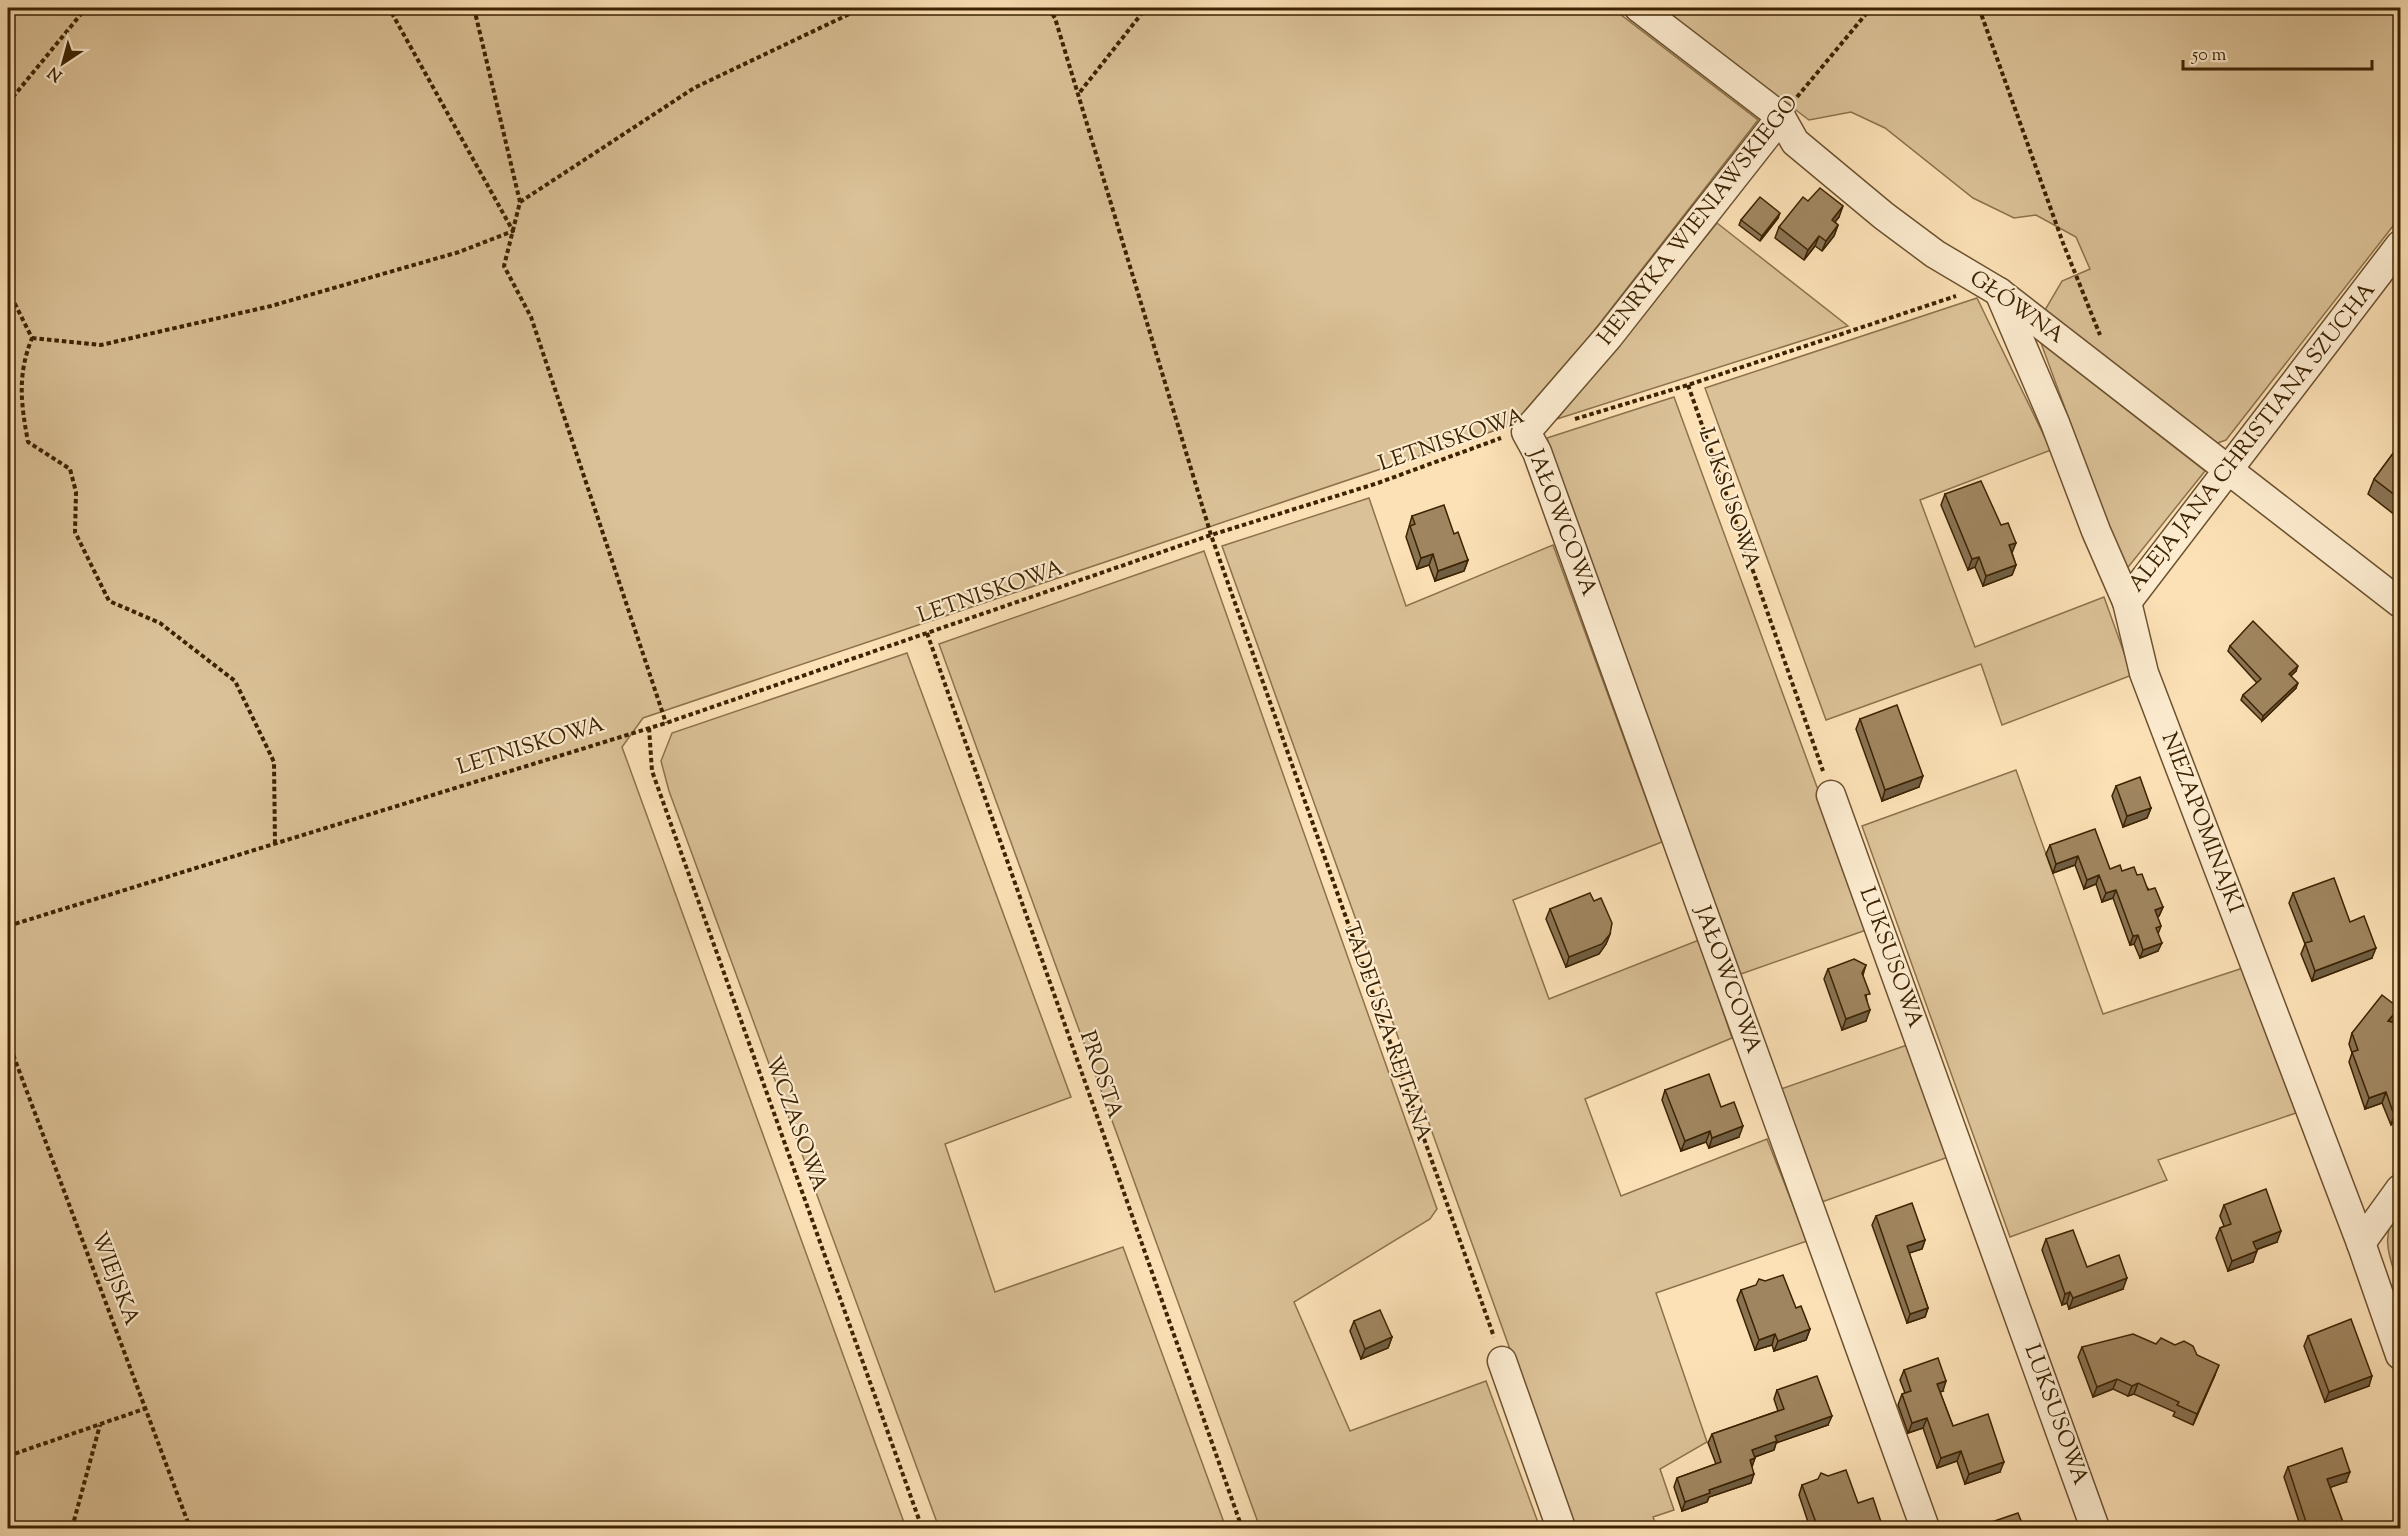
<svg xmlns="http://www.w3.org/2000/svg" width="2408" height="1536" viewBox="0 0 2408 1536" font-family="'Sorts Mill Goudy',serif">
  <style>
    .green { fill: #dbc197; stroke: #8c724c; stroke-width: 1.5 }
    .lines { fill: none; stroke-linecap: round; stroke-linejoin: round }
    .minor-casing { stroke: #6c522f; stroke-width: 31 }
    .path { stroke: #3c2302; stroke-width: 4; stroke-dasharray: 4.5 3; stroke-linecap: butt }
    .minor { stroke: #fdecd0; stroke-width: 28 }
    .wall { fill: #8a7353; stroke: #3c2302; stroke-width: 1.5 }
    .shaded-wall { fill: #705e43; stroke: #3c2302; stroke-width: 1.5 }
    .building { fill: #a08660; stroke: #3c2302; stroke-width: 1.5 }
    .labels { text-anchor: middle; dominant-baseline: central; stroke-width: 4.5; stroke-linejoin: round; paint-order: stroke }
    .street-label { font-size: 22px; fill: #3c2302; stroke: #fdecd0 }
  </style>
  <rect width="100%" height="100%" fill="#fce1b6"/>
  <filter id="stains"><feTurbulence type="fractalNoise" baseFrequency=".00333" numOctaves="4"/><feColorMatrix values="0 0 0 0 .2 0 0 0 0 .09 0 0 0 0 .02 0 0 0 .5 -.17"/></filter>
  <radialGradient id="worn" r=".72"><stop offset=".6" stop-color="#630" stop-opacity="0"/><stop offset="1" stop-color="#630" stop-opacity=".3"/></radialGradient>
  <g class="green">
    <path d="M8,8H1612L1758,120L1540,400L1511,425L643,718L622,747L906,1528H8Z"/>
    <path d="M1662,8H2400V217L2226,440L2212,445L2042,315L2062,281L2090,269L2076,237L2036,215L2014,218L1973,198L1885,128L1851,112L1809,120Z"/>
    <path d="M1717,223L1848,326L1557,419Z"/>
    <path d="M1977,298L2051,450L1920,500L1975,647L2104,597L2132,675L2002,725L1981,664L1826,720L1705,388Z"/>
    <path d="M2041,343L2205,471L2125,571Z"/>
    <path d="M1674,397L1869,929L1738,975L1547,438Z"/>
    <path d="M1369,498L1406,606L1553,545L1662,842L1513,900L1549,999L1699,940L1732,1038L1585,1099L1621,1196L1767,1139L1807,1241L1656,1293L1707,1442L1660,1469L1674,1510L1653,1517L1657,1528H1574L1222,546Z"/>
    <path d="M1204,551L1437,1209L1430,1219L1294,1302L1350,1431L1486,1381L1540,1528H1260L939,644Z"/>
    <path d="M907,653L1071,1097L945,1144L995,1292L1123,1247L1226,1528H939L669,791L661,761L672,733Z"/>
    <path d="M2016,770L2103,1014L2243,968L2296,1113L2158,1160L2167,1180L2010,1237L1862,826Z"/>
    <path d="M1910,1044L1951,1156L1819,1203L1778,1090Z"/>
    <path d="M2400,1206V1289C2390,1259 2378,1235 2400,1206Z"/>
  </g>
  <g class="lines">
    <defs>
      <g id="minor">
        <path d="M1639,8L1781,117L1795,142L1884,216L1935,254L1999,292L2400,603"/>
        <path d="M1781,117L1609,336L1526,432L1537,452L1925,1528"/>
        <path d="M1999,292L2055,423L2096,531L2127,602L2144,673L2361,1243L2400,1355"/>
        <path d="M2127,602L2400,245"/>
        <path d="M1831,795L2095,1528"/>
        <path d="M2361,1243L2400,1189"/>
        <path d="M1502,1361L1561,1528"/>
      </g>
    </defs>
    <use href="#minor" class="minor-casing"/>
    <g class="path">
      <path d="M474,8L520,202L504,266L531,317L666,723"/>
      <path d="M1048,8L1055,18L1211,535L1494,1337"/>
      <path d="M1979,8L2063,243L2100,335"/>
      <path d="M1080,92L1146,8"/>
      <path d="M1797,97L1871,8"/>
      <path d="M8,103L86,8"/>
      <path d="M520,202L694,88L862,8"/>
      <path d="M8,290L32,338C17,375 21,404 28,442L70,469L76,492L75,532L109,601L160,623L235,681L274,762L275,843"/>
      <path d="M32,338L101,345L271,306L459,252L513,231L389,8"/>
      <path d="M1688,385L1823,771"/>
      <path d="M1575,419L1688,385L1956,296"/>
      <path d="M927,633L1242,1528"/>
      <path d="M649,728L652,771L922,1528"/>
      <path d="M8,926L666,723L1211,535L1378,483L1501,438"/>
      <path d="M8,1041L190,1528"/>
      <path d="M8,1456L144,1409"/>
      <path d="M72,1528L100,1425"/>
    </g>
    <use href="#minor" class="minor"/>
  </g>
  <g class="wall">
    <path d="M1808,201L1839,217L1835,222L1838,225L1834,236L1822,251L1815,246L1804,260L1775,238L1779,227Z"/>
    <path d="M1778,218L1760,241L1739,225L1741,220Z"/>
    <path d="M2400,444V519L2368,494L2374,479Z"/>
    <path d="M1945,494L2012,553L2016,565L2012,575L1983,586L1975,567L1968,570L1941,505Z"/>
    <path d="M1412,516L1454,534L1468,560L1464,571L1435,581L1429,565L1417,569L1406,537Z"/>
    <path d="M2230,646L2296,671L2291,676L2296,688L2262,721L2241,700L2243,695L2257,683L2228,651Z"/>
    <path d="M1860,719L1919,787L1882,801L1856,729Z"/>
    <path d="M2116,786L2151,808L2147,818L2123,827L2112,796Z"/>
    <path d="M2050,845L2110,869L2122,871L2137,875L2163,907L2159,916H2157L2161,926L2158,934V951L2140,958L2134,944L2130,945L2113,898L2102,902L2096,884L2084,889L2075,865L2053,873L2046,854Z"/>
    <path d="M2293,893L2350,922L2372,958L2312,981L2301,954L2305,944L2289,903Z"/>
    <path d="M1550,909L1610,934L1606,944L1599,954L1566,967L1546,919Z"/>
    <path d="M1866,965L1863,975L1867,1001L1866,1021L1842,1030L1824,979L1828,969Z"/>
    <path d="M2399,1008L2395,1019L2392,1022L2400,1024V1113L2391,1125L2382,1103L2365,1109L2349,1062L2352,1053L2349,1044L2352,1033Z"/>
    <path d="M1665,1090L1721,1107L1739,1137L1709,1148L1706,1142L1681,1151L1662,1100Z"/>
    <path d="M2224,1205L2277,1242L2256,1250L2253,1262L2228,1271L2216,1238L2220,1228L2224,1226L2220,1216Z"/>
    <path d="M1876,1216L1925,1240L1922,1249L1909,1253L1928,1308L1925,1317L1907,1323L1872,1225Z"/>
    <path d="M2046,1239L2087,1267L2123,1289L2069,1309L2067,1303L2062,1305L2042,1250Z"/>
    <path d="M1741,1290L1796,1308L1810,1329L1806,1340L1774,1351L1772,1345L1755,1350L1737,1300Z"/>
    <path d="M1354,1321L1392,1337L1388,1348L1361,1359L1350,1331Z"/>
    <path d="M2308,1336L2369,1386L2325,1402L2304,1346Z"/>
    <path d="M2156,1344L2197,1355L2215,1375L2193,1425L2173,1416L2175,1412L2134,1394L2128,1396L2113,1389L2093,1397L2078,1357L2082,1347Z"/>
    <path d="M1904,1370L1943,1391L1940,1392L1953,1426L2000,1472L1965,1484L1957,1461L1937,1468L1923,1428L1908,1433L1898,1405L1902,1394L1905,1393L1900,1380Z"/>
    <path d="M1777,1390L1828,1425L1776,1443L1774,1450L1755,1457L1752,1466L1751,1483L1709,1497L1707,1502L1682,1511L1674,1487L1677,1478L1716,1464L1708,1443L1712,1434L1778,1411L1774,1399Z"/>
    <path d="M2288,1467L2346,1482L2330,1487L2345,1528H2301L2284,1477Z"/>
    <path d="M1802,1485L1858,1503L1879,1528H1810L1799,1495Z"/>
  </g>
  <g class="shaded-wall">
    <path d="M1843,206L1839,217L1828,230L1832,220Z"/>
    <path d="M1780,213L1778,218L1760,241L1762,236Z"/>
    <path d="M1838,225L1834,236L1822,251L1826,241Z"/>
    <path d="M1819,236L1815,246L1804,260L1808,250Z"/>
    <path d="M2016,543L2012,553L2009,545Z"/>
    <path d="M1433,554L1429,565L1417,569L1421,558Z"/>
    <path d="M1979,557L1975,567L1968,570L1972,559Z"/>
    <path d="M1468,560L1464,571L1435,581L1438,571Z"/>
    <path d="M2016,565L2012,575L1983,586L1986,576Z"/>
    <path d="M2298,666L2296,671L2287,679L2289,674Z"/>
    <path d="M2298,683L2296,688L2262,721L2263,716Z"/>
    <path d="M1923,776L1919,787L1882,801L1885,790Z"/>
    <path d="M2151,808L2147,818L2123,827L2127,816Z"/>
    <path d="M2078,856L2075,865L2053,873L2056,864Z"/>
    <path d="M2099,875L2096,884L2084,889L2087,880Z"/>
    <path d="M2116,890L2113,898L2102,902L2106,893Z"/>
    <path d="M2163,907L2159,916L2152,918L2155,910Z"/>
    <path d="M1610,934L1606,944L1599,954L1566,967L1569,957Z"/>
    <path d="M2138,935L2134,944L2130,945L2133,936Z"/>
    <path d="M2162,943L2158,951L2140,958L2143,950Z"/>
    <path d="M2376,948L2372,958L2312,981L2315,971Z"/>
    <path d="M2399,1008L2395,1019L2384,1032L2388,1021Z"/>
    <path d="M1870,1010L1866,1021L1842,1030L1846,1019Z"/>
    <path d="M2386,1092L2382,1103L2365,1109L2369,1098Z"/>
    <path d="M2400,1107V1113L2391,1125L2394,1115Z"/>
    <path d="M1743,1126L1739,1137L1709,1148L1712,1138Z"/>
    <path d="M1710,1131L1706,1142L1681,1151L1685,1141Z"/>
    <path d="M2281,1231L2277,1242L2249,1252L2253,1242Z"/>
    <path d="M1925,1240L1922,1249L1903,1255L1907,1246Z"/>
    <path d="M2257,1251L2253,1262L2228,1271L2232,1261Z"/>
    <path d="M2127,1278L2123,1289L2069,1309L2073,1298Z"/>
    <path d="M2070,1292L2067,1303L2062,1305L2065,1294Z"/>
    <path d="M1928,1308L1925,1317L1907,1323L1910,1314Z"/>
    <path d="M1810,1329L1806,1340L1774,1351L1778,1341Z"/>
    <path d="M1775,1334L1772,1345L1755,1350L1759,1340Z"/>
    <path d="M1392,1337L1388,1348L1361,1359L1365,1349Z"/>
    <path d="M2219,1365L2215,1375L2193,1425L2197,1414Z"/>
    <path d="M2372,1376L2369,1386L2325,1402L2329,1392Z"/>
    <path d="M2117,1379L2113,1389L2093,1397L2097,1387Z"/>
    <path d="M1946,1381L1943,1391L1934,1394L1937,1384Z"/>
    <path d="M2138,1383L2134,1394L2128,1396L2132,1386Z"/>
    <path d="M1832,1416L1828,1425L1776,1443L1774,1450L1749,1459L1752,1450L1775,1436Z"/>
    <path d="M1927,1418L1923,1428L1908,1433L1912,1423Z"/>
    <path d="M1961,1451L1957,1461L1937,1468L1941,1458Z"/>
    <path d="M1755,1458L1752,1467L1750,1460Z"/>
    <path d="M2004,1462L2000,1472L1965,1484L1969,1474Z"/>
    <path d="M2350,1472L2346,1482L2323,1490L2327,1479Z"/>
    <path d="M1754,1474L1751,1483L1709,1497L1707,1502L1682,1511L1685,1502L1709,1490Z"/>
    <path d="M1881,1522L1879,1528H1862Z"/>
  </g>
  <g class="building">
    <path d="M1820,188L1843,206L1832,220L1838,225L1826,241L1819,236L1808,250L1779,227L1803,197L1808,201Z"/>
    <path d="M1760,197L1780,213L1762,236L1741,220Z"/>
    <path d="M2400,444V499L2374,479Z"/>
    <path d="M1981,481L2001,525L2008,523L2016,543L2009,545L2016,565L1986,576L1979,557L1972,559L1945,494Z"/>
    <path d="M1444,505L1454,534L1458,532L1468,560L1438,571L1433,554L1421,558L1410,526L1415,524L1412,516Z"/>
    <path d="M2253,621L2298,666L2289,674L2298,683L2263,716L2243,695L2261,679L2230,646Z"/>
    <path d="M1897,705L1923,776L1885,790L1860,719Z"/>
    <path d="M2140,777L2151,808L2127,816L2116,786Z"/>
    <path d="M2095,829L2110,869L2120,865L2122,871L2134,867L2137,875L2142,874L2148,890L2155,888L2163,907L2155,910L2161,926L2156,928L2162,943L2143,950L2138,935L2133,936L2116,890L2106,893L2099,875L2087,880L2078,856L2056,864L2050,845Z"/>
    <path d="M2334,878L2350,922L2364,916L2376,948L2315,971L2305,943L2312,941L2293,893Z"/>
    <path d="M1590,893L1594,901L1601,898L1612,923L1610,934L1602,944L1569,957L1550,909Z"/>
    <path d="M1854,959L1866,965L1862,973L1870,994L1865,995L1870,1010L1846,1019L1828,969Z"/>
    <path d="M2382,995L2399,1008L2388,1021L2400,1024V1107L2394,1115L2386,1092L2369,1098L2352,1052L2358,1050L2352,1033Z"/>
    <path d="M1709,1074L1721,1107L1734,1102L1743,1126L1712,1138L1710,1131L1685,1141L1665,1090Z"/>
    <path d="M2266,1189L2281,1231L2253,1242L2257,1251L2232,1261L2220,1228L2231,1224L2224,1205Z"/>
    <path d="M1912,1203L1925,1240L1907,1246L1928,1308L1910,1314L1876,1216Z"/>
    <path d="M2073,1230L2087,1267L2119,1255L2127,1278L2073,1298L2070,1292L2065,1294L2046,1239Z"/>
    <path d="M1783,1275L1796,1308L1801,1306L1810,1329L1778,1341L1775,1334L1759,1340L1741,1290L1756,1285L1759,1279L1765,1281Z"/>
    <path d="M1380,1310L1392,1337L1365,1349L1354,1321Z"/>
    <path d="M2351,1319L2372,1376L2329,1392L2308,1336Z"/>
    <path d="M2133,1334L2156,1344L2161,1338L2175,1345L2184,1341L2193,1346L2197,1355L2219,1365L2197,1414L2177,1405L2179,1402L2138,1383L2132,1386L2117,1379L2097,1387L2082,1347Z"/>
    <path d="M1938,1358L1946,1381L1937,1384L1953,1426L1988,1414L2004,1462L1969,1474L1961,1451L1941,1458L1927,1418L1912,1423L1902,1394L1911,1391L1904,1370Z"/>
    <path d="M1817,1376L1832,1416L1775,1436L1777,1441L1752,1450L1755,1458L1750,1460L1754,1474L1709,1490L1710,1493L1685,1502L1677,1478L1721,1462L1712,1434L1784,1409L1777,1390Z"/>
    <path d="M2342,1448L2350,1472L2327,1479L2345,1528H2308L2288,1467Z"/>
    <path d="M1846,1470L1858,1503L1873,1498L1881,1522L1862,1528H1847V1527L1842,1528H1818L1802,1485L1818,1479L1821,1473L1828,1476Z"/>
    <path d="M2018,1513L2024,1528H1981L1980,1526Z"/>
  </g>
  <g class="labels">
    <g class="street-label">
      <text transform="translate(1699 221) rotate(-52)">HENRYKA WIENIAWSKIEGO</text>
      <text transform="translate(2016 308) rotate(35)">GŁÓWNA</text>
      <text transform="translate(2253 438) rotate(-52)">ALEJA JANA CHRISTIANA SZUCHA</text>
      <text transform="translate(1452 441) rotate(-19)">LETNISKOWA</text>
      <text transform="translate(1728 499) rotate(71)">LUKSUSOWA</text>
      <text transform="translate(1561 523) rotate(69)">JAŁOWCOWA</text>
      <text transform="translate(991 593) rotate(-19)">LETNISKOWA</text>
      <text transform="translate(531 747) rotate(-17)">LETNISKOWA</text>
      <text transform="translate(2201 823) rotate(69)">NIEZAPOMINAJKI</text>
      <text transform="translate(1890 958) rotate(70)">LUKSUSOWA</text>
      <text transform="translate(1727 980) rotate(70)">JAŁOWCOWA</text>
      <text transform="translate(1386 1032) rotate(71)">TADEUSZA REJTANA</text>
      <text transform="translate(1100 1075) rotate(71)">PROSTA</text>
      <text transform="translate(795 1124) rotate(70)">WCZASOWA</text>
      <text transform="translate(114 1279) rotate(69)">WIEJSKA</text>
      <text transform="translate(2055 1415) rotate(70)">LUKSUSOWA</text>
    </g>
  </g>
  <rect width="2408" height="1536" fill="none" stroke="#fce1b6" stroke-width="30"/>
  <rect x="9" y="9" width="2390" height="1518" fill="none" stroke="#3c2302" stroke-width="3"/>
  <rect x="15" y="15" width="2378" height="1506" fill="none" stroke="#3c2302" stroke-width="1.5"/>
  <g transform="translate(63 63) rotate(216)" stroke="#fdecd0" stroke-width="4.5" paint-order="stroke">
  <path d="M0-4.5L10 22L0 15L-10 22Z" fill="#3c2302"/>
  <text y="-9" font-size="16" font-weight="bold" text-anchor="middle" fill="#3c2302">N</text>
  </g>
  <path d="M2183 60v9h189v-9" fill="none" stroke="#3c2302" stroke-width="3"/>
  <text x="2192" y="60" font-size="18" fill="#3c2302" stroke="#fdecd0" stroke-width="4.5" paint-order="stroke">50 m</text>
  <rect width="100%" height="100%" filter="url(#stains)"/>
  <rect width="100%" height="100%" fill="url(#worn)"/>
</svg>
